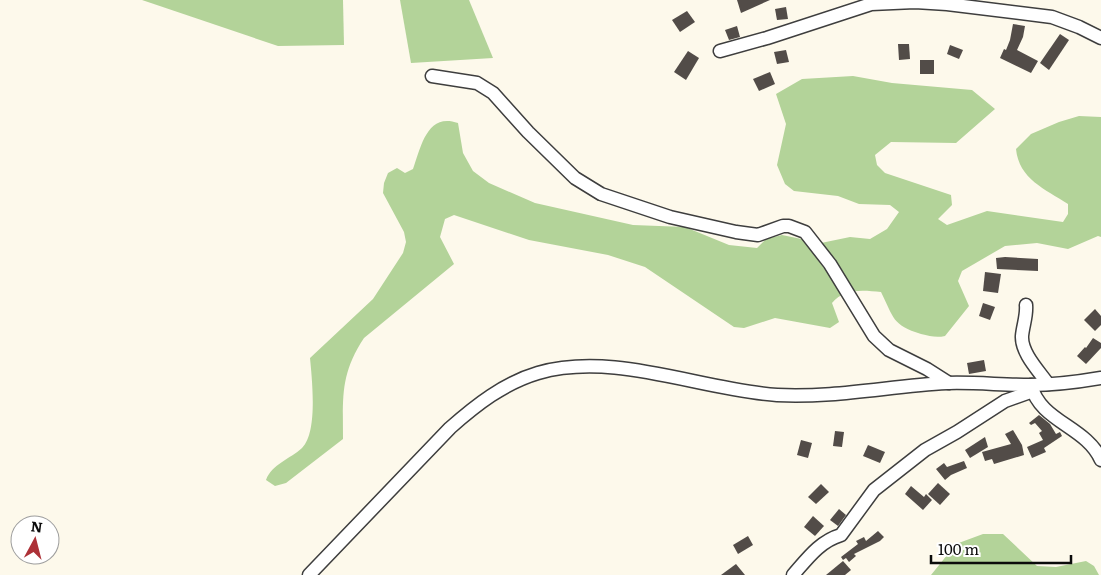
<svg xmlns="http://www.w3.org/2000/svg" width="1101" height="575" viewBox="0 0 1101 575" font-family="Literata,serif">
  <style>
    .forest { fill: #b3d399 }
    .building { fill: #524c48 }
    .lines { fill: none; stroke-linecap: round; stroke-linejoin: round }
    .minor-casing { stroke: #3e3e3e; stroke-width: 15 }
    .minor { stroke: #fff; stroke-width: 12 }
  </style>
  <rect width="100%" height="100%" fill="#fdf9eb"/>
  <g class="forest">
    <path d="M142,0H343L344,45L278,46Z"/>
    <path d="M400,0H469L493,58L411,63Z"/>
    <path d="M853,76L892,83L972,90L995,109L956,143L891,142L875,155L877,165L885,173L951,195L952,205L938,219L947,225L987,211L1063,222L1068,214V204C1045,189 1019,179 1016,149L1031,134L1059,122L1079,116L1101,117V237L1098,236L1068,249L1037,243L1005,246L962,271L958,281L969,306L945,336C936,338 930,336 921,334C892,325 894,318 881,292C863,290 844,288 832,303L839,322L830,328L775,318L744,328L734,327L645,267L608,255L529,240L454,215L445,219L440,237L454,264L364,338C340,374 343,398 343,439L286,483L275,486L266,480C272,464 290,459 302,448C318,433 312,379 310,358L373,299L403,253L406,242L404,232L383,193L384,183L388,173L397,168L405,173L413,169C421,147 427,112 458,123L463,153L473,171L489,183L535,203L633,225L685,227L729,245L757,248L766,239L782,235L821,243L850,237L870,239L887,229L899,212L890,205L859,204L838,196L794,191L785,184L777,165L786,124L776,94L802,79Z"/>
    <path d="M983,534H1003L1037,566L1056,567L1086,561L1094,566L1099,575H931L956,544Z"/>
  </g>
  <g class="building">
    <path d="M737,0H770L741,13Z"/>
    <path d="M786,7L788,19L777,20L775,9Z"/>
    <path d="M687,11L695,22L680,32L672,20Z"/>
    <path d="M1013,24L1025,26L1023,37L1017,50L1038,61L1031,73L1000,58L1004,49L1006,50L1010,40Z"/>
    <path d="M737,26L740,37L729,40L725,30Z"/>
    <path d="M1060,34L1069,40L1049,70L1040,63Z"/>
    <path d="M898,44H909L910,59L899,60Z"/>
    <path d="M950,45L963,50L959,59L947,54Z"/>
    <path d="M786,50L789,62L777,64L774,52Z"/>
    <path d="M688,51L699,58L686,80L674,72Z"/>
    <rect x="920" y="60" width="14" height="14"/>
    <path d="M770,72L775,84L759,91L753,79Z"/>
    <path d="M1005,257L1038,259V271L997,269L996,258Z"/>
    <path d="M985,272L1001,274L998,293L983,291Z"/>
    <path d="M983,303L995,307L990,320L979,316Z"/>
    <path d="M1095,309L1101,316V325L1095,331L1084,320Z"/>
    <path d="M1093,338L1101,343V348L1086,364L1077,356L1085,347L1086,348Z"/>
    <path d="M984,360L986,371L969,374L967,363Z"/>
    <path d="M1039,415L1050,424L1056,434L1060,432L1062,436L1044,448L1046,452L1032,458L1027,447L1043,440L1039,433L1042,431L1035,423L1031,425L1029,423Z"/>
    <path d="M1013,430L1022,445L1024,455L994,464L992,459L985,461L982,452L1011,444L1005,434Z"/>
    <path d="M835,431L844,432L842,447L833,446Z"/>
    <path d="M985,437L988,447L970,458L965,450Z"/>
    <path d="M801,440L812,443L808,458L797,455Z"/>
    <path d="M868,445L885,452L880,463L863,456Z"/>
    <path d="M964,461L967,468L951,475L945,480L936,469L944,463L947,467Z"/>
    <path d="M938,483L950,494L940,505L928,494Z"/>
    <path d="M821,484L829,492L816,504L808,497Z"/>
    <path d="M911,486L924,497L926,494L932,500L923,510L905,494Z"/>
    <path d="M839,509L846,515L838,526L830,520Z"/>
    <path d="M813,516L824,526L815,536L804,527Z"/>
    <path d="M878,531L884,537L880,541L854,554L856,556L849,562L846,558L843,560L841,557L858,544L856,541L864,537L866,541Z"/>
    <path d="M748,536L753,545L738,554L733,545Z"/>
    <path d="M843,561L851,570L845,575H826Z"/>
    <path d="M736,564L745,575H721Z"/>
  </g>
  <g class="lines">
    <defs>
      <g id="minor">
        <path d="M720,51L767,38L871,4L915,2L947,4L1052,17L1079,27L1101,38"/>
        <path d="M432,76L477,83L493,93L528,132L575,178L601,194L670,217L736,232L758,235L783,226H789L805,232L830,264L874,336L889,350L927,369L949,383"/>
        <path d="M1026,305C1027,316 1023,325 1022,336C1021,353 1039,371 1048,384"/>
        <path d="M1031,385C1040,422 1086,426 1101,460"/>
        <path d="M309,575L450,428C476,405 504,383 538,373C615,351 700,390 777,395C834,398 890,386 947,383C974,382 1002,385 1030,385C1053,385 1078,382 1101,378"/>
        <path d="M793,575C807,559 820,541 841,535L874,490L925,450L957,432L1005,401L1033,391"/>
      </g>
    </defs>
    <use href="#minor" class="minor-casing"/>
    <use href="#minor" class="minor"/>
  </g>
  <g transform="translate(35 540) rotate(7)"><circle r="24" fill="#ffffff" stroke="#9d9d9d"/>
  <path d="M0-4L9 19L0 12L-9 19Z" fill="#ad3137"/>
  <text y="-8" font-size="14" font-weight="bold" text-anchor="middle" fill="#0b0b0b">N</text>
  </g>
  <path d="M931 555v8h140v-8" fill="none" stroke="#0b0b0b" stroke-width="2.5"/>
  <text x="938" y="555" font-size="15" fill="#0b0b0b" stroke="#ffffff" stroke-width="4" paint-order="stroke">100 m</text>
</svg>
